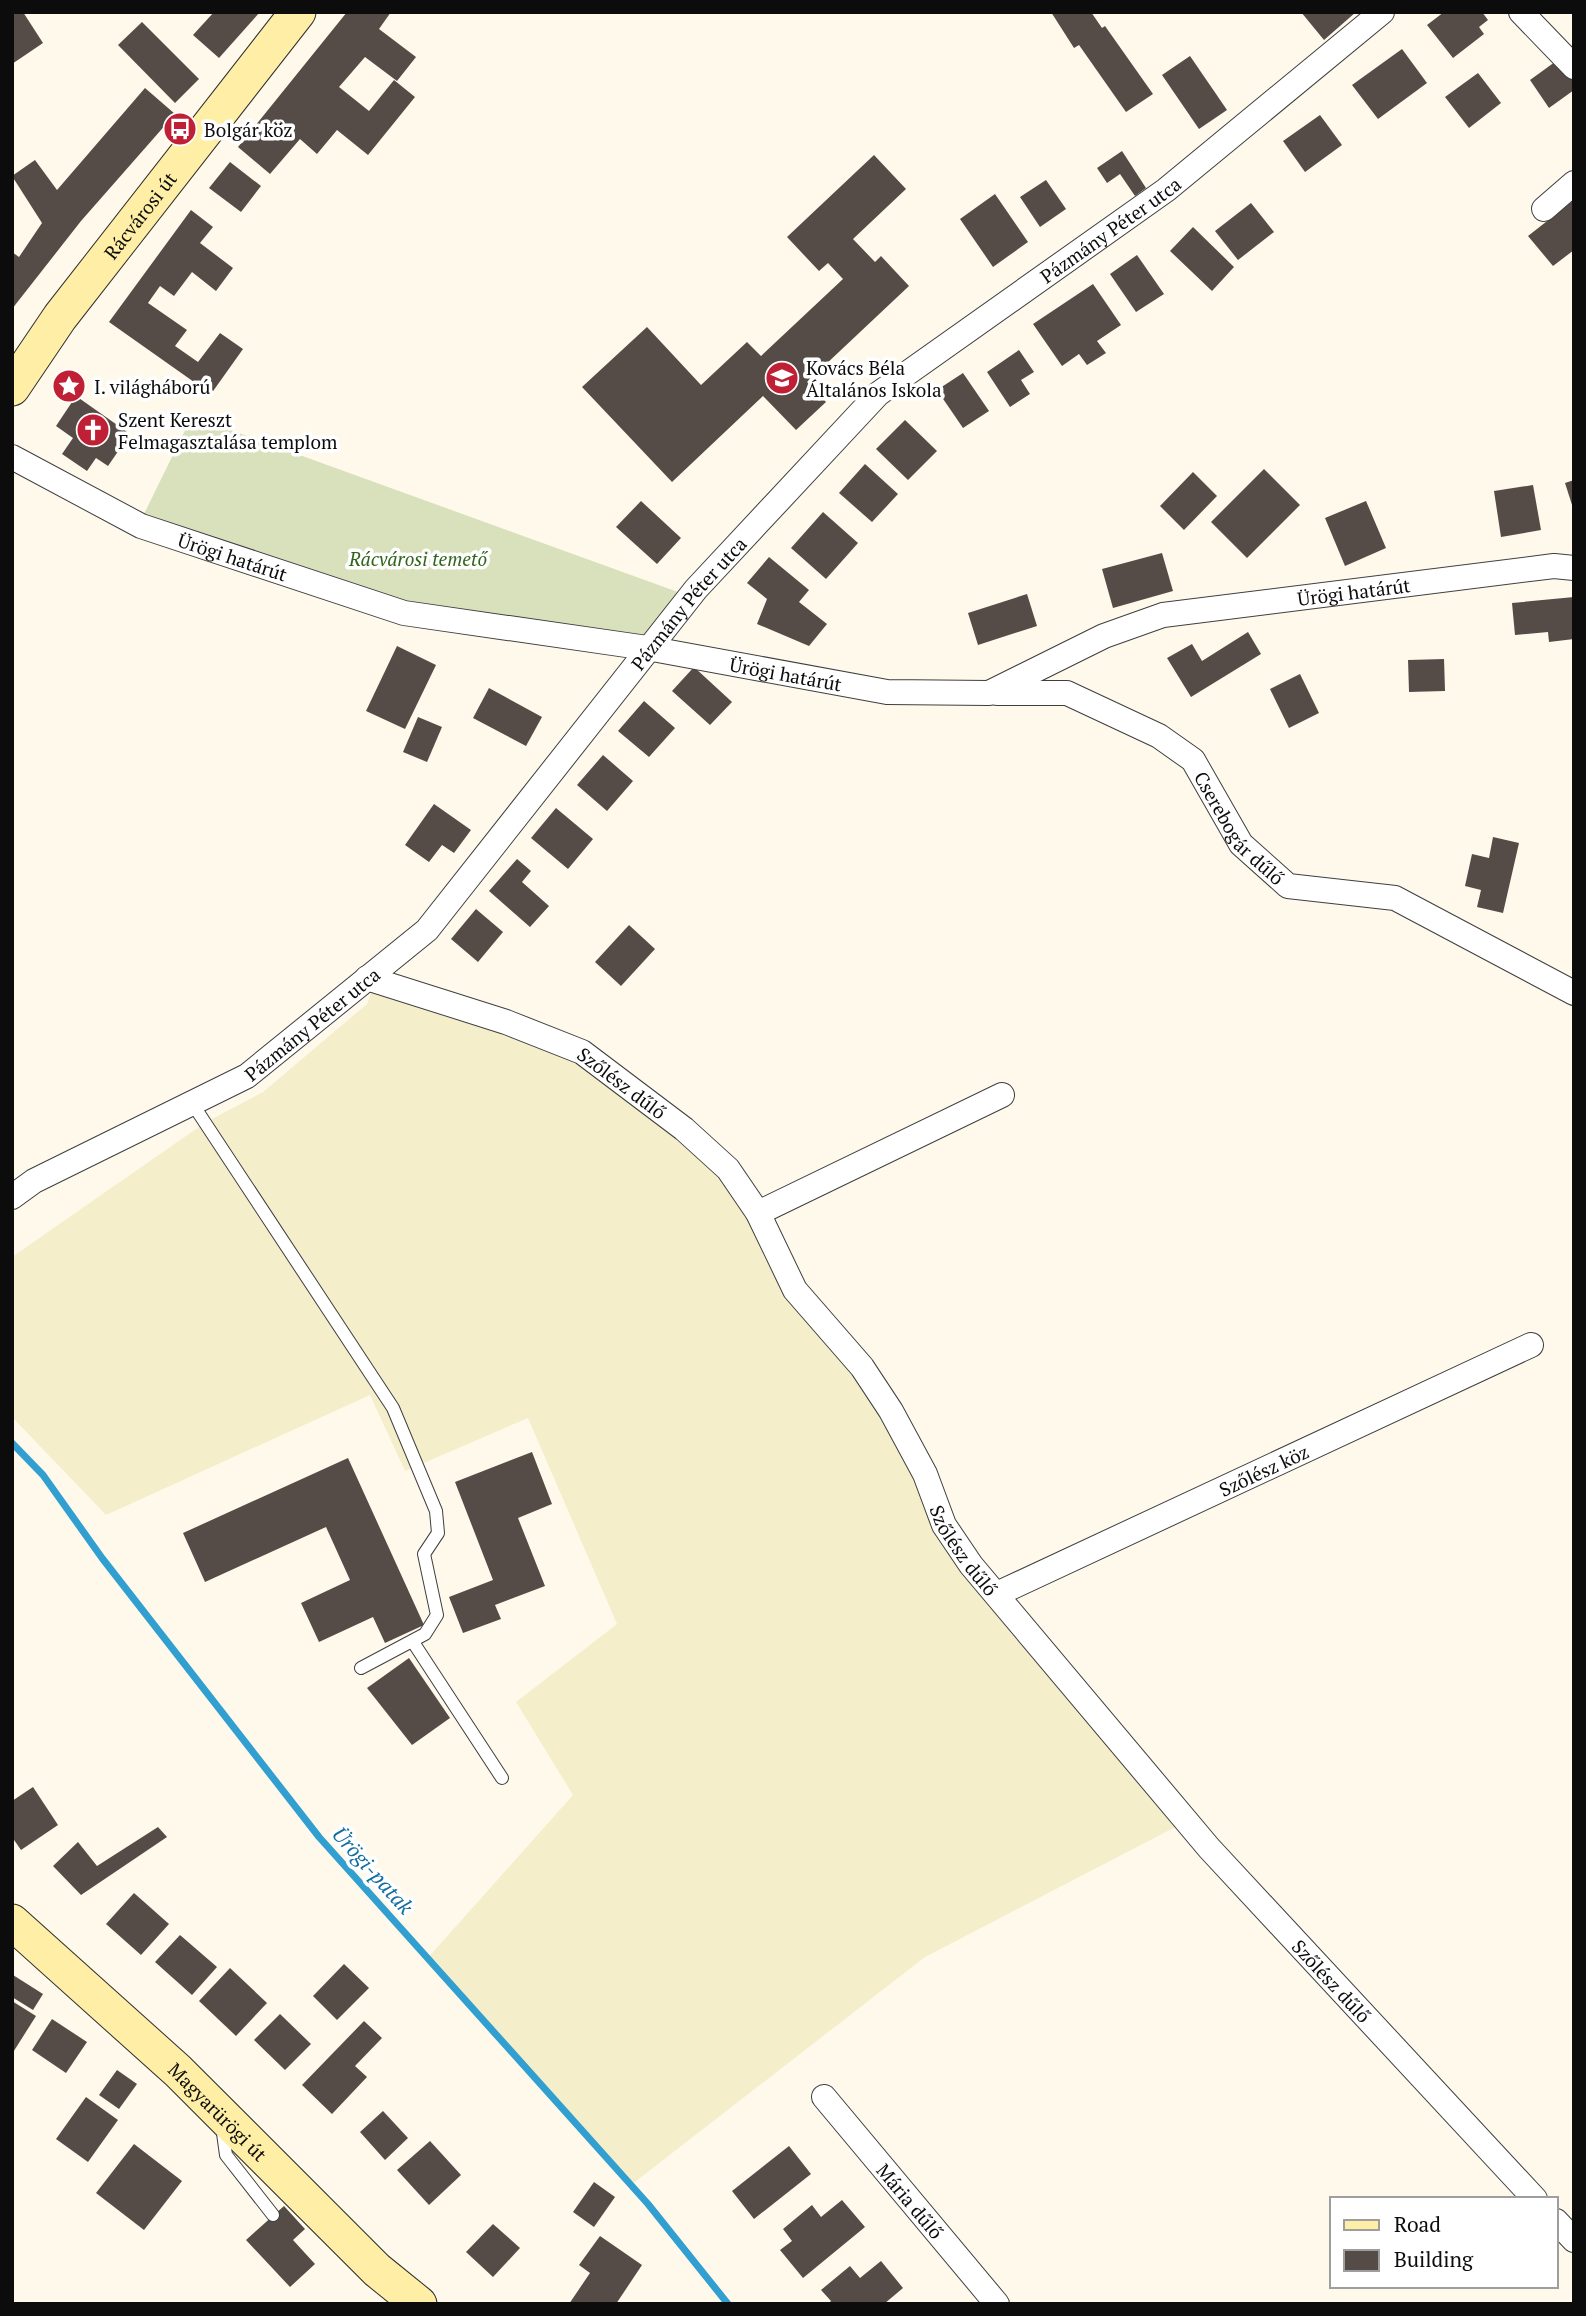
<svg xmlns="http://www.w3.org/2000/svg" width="1586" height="2316" viewBox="0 0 1586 2316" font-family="'PT Serif',serif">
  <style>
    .farmland { fill: #f5eeca }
    .cemetery { fill: #d8e1bc }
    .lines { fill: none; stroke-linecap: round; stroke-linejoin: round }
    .stream { stroke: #329fd1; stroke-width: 7 }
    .building { fill: #554c48 }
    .lane-casing { stroke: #3f3f3f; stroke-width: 14 }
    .street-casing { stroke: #3f3f3f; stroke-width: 26 }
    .secondary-casing { stroke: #2e2e2e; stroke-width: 37 }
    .lane { stroke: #fff; stroke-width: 12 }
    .street { stroke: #fff; stroke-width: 24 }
    .secondary { stroke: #ffeea6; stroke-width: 35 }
    .labels { text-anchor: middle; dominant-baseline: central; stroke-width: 7; stroke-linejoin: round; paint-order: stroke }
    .poi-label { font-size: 19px; fill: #0c0c0c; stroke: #fff; text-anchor: start }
    .street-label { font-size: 19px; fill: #0c0c0c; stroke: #fff }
    .park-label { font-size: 19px; font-style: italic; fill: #30651b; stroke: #fff }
    .water-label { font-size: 21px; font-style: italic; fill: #126ea1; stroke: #fff }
  </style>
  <rect width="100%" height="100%" fill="#fff9eb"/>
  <path class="farmland" d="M376,981L592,1060L740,1187L795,1290L997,1594L1187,1821L925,1957L631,2185L425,1961L573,1795L516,1702L617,1624L528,1418L405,1471L370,1395L106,1515L12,1417V1257L206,1122L263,1092L367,1004Z"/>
  <path class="cemetery" d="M192,416L678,592L640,647L404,613L143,516Z"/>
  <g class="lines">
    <path class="stream" d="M12,1443L43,1475L102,1558L319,1837L648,2204L728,2304"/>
  </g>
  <g class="building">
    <path d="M12,12H23L43,43L12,64Z"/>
    <path d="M214,12H260L219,58L193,35Z"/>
    <path d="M347,12H391L379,29L416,57L397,81L365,57L339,87L369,111L394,80L415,97L368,155L337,130L317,154L300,139L270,174L238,147Z"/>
    <path d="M1051,12H1091L1102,28L1105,26L1153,94L1126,112L1079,45L1074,48Z"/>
    <path d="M1301,12H1356L1324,40Z"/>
    <path d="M1444,12H1482L1488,20L1479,27L1484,34L1453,58L1427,25Z"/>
    <path d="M142,22L199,79L175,103L118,45Z"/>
    <path d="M1402,49L1427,83L1378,119L1352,85Z"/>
    <path d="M1190,56L1227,110L1199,129L1162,75Z"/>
    <path d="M1559,59L1574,80V90L1549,108L1530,80Z"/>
    <path d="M1478,73L1501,103L1469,128L1445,97Z"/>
    <path d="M145,88L175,114L81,221L12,309V252L19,257L42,223L12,176L35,160L57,190Z"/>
    <path d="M1320,115L1342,145L1305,172L1283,141Z"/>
    <path d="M1122,151L1146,188L1135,196L1120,174L1107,183L1097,168Z"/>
    <path d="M874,155L906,189L853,239L875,262L881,256L909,286L807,382L826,402L796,430L763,396L672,482L582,387L647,327L701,385L747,342L761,356L843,279L828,263L819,271L787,237Z"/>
    <path d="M230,162L261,186L241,212L209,188Z"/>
    <path d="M1046,180L1066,209L1040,227L1020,197Z"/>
    <path d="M995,194L1028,242L993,267L960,219Z"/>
    <path d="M1574,200V250L1553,266L1528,236Z"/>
    <path d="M1251,203L1274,232L1238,260L1215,231Z"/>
    <path d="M191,210L213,227L200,243L233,268L216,291L192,272L174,296L160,286L148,303L187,330L175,346L198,362L220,333L243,349L211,394L109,322Z"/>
    <path d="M1193,227L1234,267L1212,291L1170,251Z"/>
    <path d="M1137,255L1164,294L1136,312L1110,274Z"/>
    <path d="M1093,284L1121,325L1097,341L1106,353L1087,365L1079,354L1062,366L1033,324Z"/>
    <path d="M1019,350L1034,372L1021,380L1030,394L1010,407L987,372Z"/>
    <path d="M963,373L989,411L963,428L937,390Z"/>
    <path d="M76,396L130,434L108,466L96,458L87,471L62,454L73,438L56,426Z"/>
    <path d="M905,420L937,451L908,480L876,449Z"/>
    <path d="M865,464L898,494L872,522L839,493Z"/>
    <path d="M1264,469L1300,505L1247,558L1211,522Z"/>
    <path d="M1193,472L1217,496L1184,530L1160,506Z"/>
    <path d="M1574,480V508H1573L1565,483Z"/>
    <path d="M1533,485L1541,530L1501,537L1494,491Z"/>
    <path d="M641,501L681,538L657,564L616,527Z"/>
    <path d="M1366,501L1386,548L1345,566L1325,518Z"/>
    <path d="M823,512L858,543L826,579L791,548Z"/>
    <path d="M1162,553L1173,591L1113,608L1102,569Z"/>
    <path d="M769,557L809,590L799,602L827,624L809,646L757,624L767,599L747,583Z"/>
    <path d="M1027,594L1037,626L978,645L968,613Z"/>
    <path d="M1574,597V639L1549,642L1548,632L1515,635L1512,603Z"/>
    <path d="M1248,632L1261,654L1191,697L1167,658L1192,644L1202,661Z"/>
    <path d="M397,646L436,665L405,729L366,711Z"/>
    <path d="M1444,659L1445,691L1409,692L1408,660Z"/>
    <path d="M694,667L732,702L710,725L672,691Z"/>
    <path d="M1300,674L1319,713L1289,728L1270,689Z"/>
    <path d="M489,688L542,717L526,746L473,718Z"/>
    <path d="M644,701L675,728L649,757L618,731Z"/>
    <path d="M418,717L442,727L427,762L403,752Z"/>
    <path d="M603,755L633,781L607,811L577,785Z"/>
    <path d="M434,804L471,830L454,853L442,845L429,862L405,845Z"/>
    <path d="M556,808L593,839L568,869L531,838Z"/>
    <path d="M1493,837L1519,843L1503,913L1477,907L1481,890L1465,886L1472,854L1489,858Z"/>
    <path d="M517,859L531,871L522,882L549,906L530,927L489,891Z"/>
    <path d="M476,909L503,932L478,962L451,939Z"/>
    <path d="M629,925L655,949L621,986L595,962Z"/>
    <path d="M532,1452L552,1504L518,1518L545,1586L495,1605L501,1619L463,1633L449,1597L493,1580L455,1482Z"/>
    <path d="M348,1458L424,1625L385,1643L373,1617L319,1642L301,1603L350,1580L326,1527L205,1582L183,1533Z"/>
    <path d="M409,1658L450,1718L412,1745L367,1688Z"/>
    <path d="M33,1787L58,1825L21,1850L12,1837V1801Z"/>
    <path d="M158,1827L167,1837L81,1895L53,1866L78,1842L97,1866Z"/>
    <path d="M134,1893L169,1924L141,1955L106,1924Z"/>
    <path d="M180,1935L217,1967L192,1995L155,1962Z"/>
    <path d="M344,1964L369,1988L337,2020L313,1996Z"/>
    <path d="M230,1968L267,2003L236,2036L199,2001Z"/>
    <path d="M13,1975L43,1994L33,2010L12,1997Z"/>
    <path d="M12,2001L36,2016L12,2054Z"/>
    <path d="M280,2014L311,2044L285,2070L254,2040Z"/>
    <path d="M52,2019L87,2042L66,2073L32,2050Z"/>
    <path d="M364,2021L382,2038L355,2066L367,2077L332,2114L302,2085Z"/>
    <path d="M117,2070L137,2084L119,2109L99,2095Z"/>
    <path d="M86,2097L118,2120L88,2162L56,2139Z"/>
    <path d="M383,2111L408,2138L385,2160L360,2132Z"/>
    <path d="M430,2141L461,2175L429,2205L397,2170Z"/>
    <path d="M134,2144L182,2181L144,2230L96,2193Z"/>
    <path d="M789,2146L811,2174L754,2219L732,2191Z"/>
    <path d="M594,2182L615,2197L594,2227L573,2212Z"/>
    <path d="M842,2200L865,2227L803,2278L780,2250L792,2241L783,2229L812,2205L821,2217Z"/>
    <path d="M284,2206L305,2229L293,2240L315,2264L290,2287L246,2240Z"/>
    <path d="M493,2224L520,2248L493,2277L466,2252Z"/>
    <path d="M600,2236L642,2265L616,2304H569L590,2273L579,2265Z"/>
    <path d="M881,2261L903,2288L884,2304H828L831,2301L821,2290L850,2266L860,2278Z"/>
  </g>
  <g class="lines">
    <defs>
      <g id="lane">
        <path d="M192,1103L393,1408L436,1511L438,1533L424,1554L437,1615L425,1634L361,1668"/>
        <path d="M413,1642L502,1778"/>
        <path d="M222,2126L226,2155L273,2215"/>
      </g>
      <g id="street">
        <path d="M1521,12L1574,67"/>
        <path d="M1544,209L1574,183"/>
        <path id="s1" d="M12,457L141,526L404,613L647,648L887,692L989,693L1104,636L1163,615L1554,566L1574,568"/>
        <path id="s2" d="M997,693H1067L1159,736L1193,760L1241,844L1288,886L1395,898L1574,993"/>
        <path id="s3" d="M367,978L506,1022L582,1052L684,1129L728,1169L758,1213L795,1290L862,1367L891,1411L925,1474L944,1525L971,1565L1209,1848L1535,2199"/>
        <path id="s4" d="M12,1197L34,1181L247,1076L427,930L696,589L878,394L1166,190L1382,12"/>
        <path d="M758,1213L1002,1095"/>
        <path id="s5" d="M997,1594L1531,1345"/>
        <path id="s6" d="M824,2097L997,2304"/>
        <path d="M1556,2221L1574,2240"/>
      </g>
      <g id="secondary">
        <path id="s7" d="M12,388L60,317L298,12"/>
        <path id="s8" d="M12,1922L178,2071L377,2270L419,2304"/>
      </g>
    </defs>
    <use href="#lane" class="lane-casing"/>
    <use href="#street" class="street-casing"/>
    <use href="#secondary" class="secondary-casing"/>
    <use href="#lane" class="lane"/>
    <use href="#street" class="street"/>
    <use href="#secondary" class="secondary"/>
  </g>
  <defs>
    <symbol id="bus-disc" viewBox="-11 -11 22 22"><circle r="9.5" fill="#c02035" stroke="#fff"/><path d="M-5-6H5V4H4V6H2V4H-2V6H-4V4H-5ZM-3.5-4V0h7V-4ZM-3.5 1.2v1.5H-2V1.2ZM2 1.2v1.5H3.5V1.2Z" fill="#fff"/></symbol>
    <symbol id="school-disc" viewBox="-11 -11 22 22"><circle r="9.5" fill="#c02035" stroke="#fff"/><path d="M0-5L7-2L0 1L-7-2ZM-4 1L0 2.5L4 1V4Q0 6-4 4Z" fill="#fff"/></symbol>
    <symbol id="sight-disc" viewBox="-11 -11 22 22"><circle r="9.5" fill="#c02035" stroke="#fff"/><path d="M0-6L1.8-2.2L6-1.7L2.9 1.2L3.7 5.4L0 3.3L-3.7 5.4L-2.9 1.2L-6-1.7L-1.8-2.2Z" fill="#fff"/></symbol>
    <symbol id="church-disc" viewBox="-11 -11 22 22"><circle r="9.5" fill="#c02035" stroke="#fff"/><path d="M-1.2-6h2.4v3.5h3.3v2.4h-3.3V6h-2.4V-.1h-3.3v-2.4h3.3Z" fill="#fff"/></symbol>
  </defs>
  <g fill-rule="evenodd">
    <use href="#bus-disc" x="161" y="110" width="38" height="38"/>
    <use href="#school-disc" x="763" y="359" width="38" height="38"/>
    <use href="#sight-disc" x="50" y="367" width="38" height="38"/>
    <use href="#church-disc" x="74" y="411" width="38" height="38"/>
  </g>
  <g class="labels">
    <g class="poi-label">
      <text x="204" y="129">Bolgár köz</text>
      <text x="806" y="367">Kovács Béla<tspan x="806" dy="22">Általános Iskola</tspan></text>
      <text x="94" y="386">I. világháború</text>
      <text x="118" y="419">Szent Kereszt<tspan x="118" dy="22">Felmagasztalása templom</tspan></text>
    </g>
    <g class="street-label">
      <text stroke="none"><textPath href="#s7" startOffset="215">Rácvárosi út</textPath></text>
      <text stroke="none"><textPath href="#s4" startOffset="1482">Pázmány Péter utca</textPath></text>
      <text stroke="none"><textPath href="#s1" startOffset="243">Ürögi határút</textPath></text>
      <text stroke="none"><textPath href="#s1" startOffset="1398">Ürögi határút</textPath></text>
      <text stroke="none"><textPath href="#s4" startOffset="915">Pázmány Péter utca</textPath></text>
      <text stroke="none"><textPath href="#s1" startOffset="810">Ürögi határút</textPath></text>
      <text stroke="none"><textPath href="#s2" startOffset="296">Cserebogár dűlő</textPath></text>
      <text stroke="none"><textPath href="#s4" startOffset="348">Pázmány Péter utca</textPath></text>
      <text stroke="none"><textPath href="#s3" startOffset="278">Szőlész dűlő</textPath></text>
      <text stroke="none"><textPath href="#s5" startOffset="294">Szőlész köz</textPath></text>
      <text stroke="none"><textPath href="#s3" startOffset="866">Szőlész dűlő</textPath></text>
      <text stroke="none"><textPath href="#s3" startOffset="1433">Szőlész dűlő</textPath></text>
      <text stroke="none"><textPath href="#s8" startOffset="280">Magyarürögi út</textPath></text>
      <text stroke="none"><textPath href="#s6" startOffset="135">Mária dűlő</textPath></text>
    </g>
    <g class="park-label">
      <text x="418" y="558">Rácvárosi temető</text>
    </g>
    <g class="water-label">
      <text transform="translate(373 1870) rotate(48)">Ürögi-patak</text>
    </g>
  </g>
  <rect width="1586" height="2316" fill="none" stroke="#0c0c0c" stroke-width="28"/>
  <rect x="1330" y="2197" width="228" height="91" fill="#ffffff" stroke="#9e9e9e" stroke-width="2"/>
  <rect x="1344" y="2220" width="35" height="10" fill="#ffeea6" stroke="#9e9e9e" stroke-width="2"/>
  <text x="1394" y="2232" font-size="21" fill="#0c0c0c">Road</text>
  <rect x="1344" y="2250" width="35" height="21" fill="#554c48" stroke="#9e9e9e" stroke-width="2"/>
  <text x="1394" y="2267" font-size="21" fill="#0c0c0c">Building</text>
</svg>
